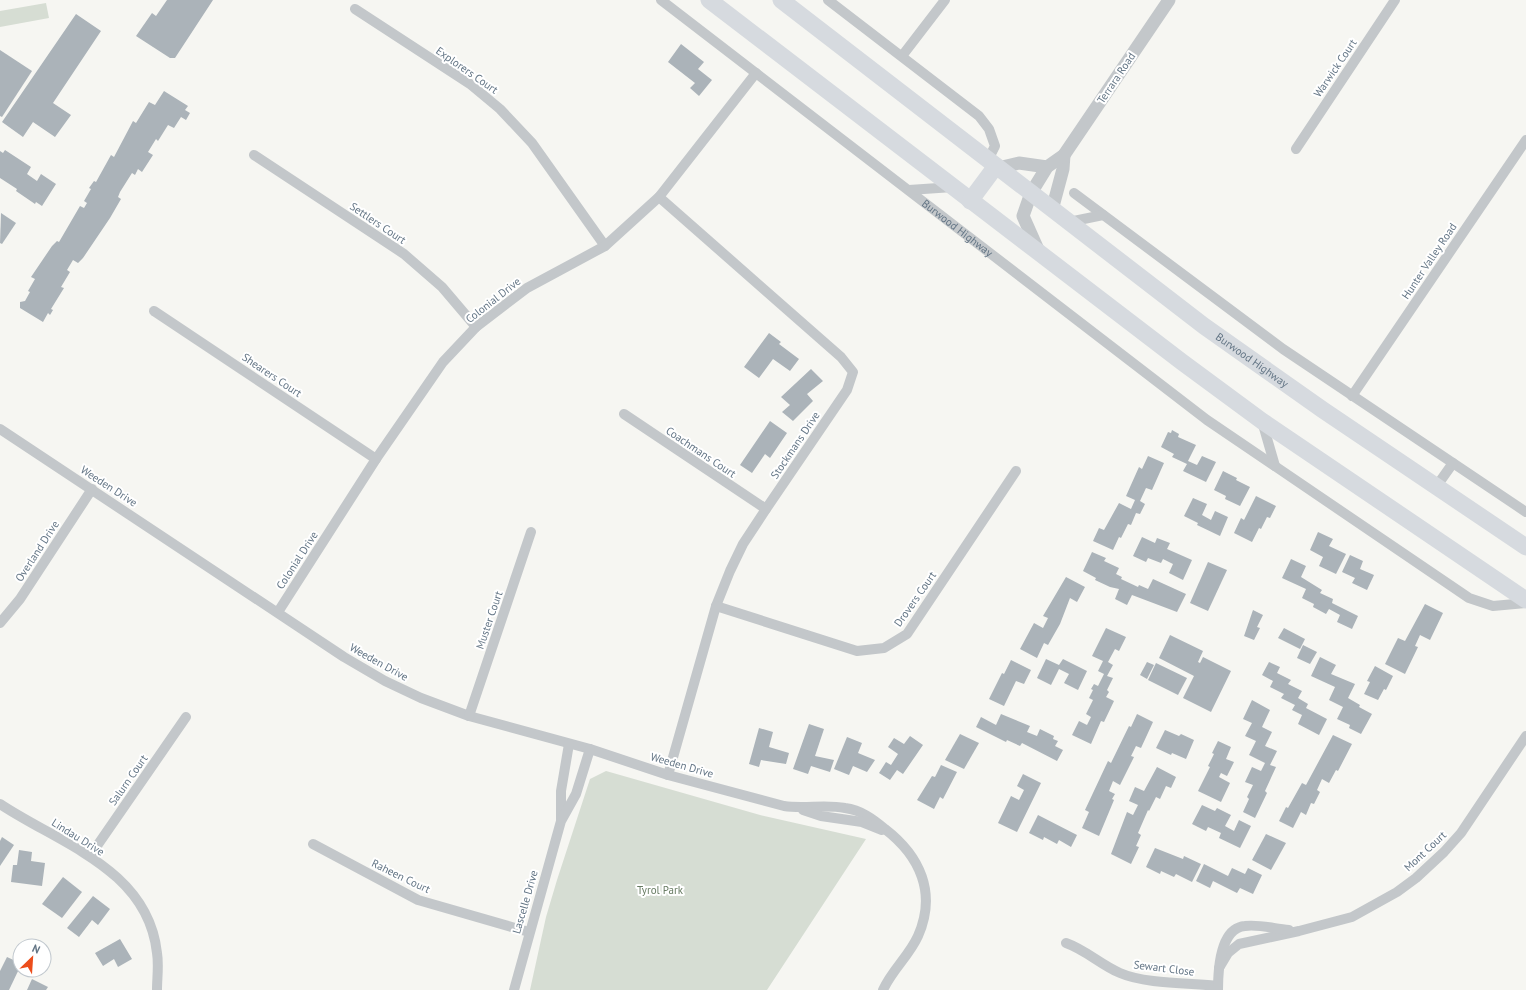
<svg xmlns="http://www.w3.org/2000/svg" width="1526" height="990" viewBox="0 0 1526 990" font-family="'PT Sans',sans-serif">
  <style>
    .green { fill: #d6ddd3 }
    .building { fill: #abb3b9 }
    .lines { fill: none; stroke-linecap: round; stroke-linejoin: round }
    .minor { stroke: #c3c7ca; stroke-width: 10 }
    .tertiary { stroke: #c3c7ca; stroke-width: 13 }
    .trunk { stroke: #d6dadf; stroke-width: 17 }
    .labels { text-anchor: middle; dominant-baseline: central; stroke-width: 4; stroke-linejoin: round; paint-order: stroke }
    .street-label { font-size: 11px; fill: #637585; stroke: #fff }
    .park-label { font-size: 11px; fill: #677b62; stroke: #fff }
  </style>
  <rect width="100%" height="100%" fill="#f6f6f2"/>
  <g class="green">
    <path d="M46,3L49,18L0,27V11Z"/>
    <path d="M606,771L760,815L866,839L767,990H530L546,917L557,880L590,779Z"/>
  </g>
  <g class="building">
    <path d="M167,0H213L175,58H170L136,36L152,13L156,16Z"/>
    <path d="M76,14L101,31L53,103L71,115L55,137L33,122L23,137L2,122Z"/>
    <path d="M681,44L704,62L698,69L712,80L699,96L690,88L695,83L668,62Z"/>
    <path d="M0,50L32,71L2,117L0,116Z"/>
    <path d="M164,91L188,106L185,110L190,113L186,120L181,117L174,128L168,125L158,141L156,139L148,152L153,155L142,172L138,169L135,175L132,173L120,192L118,197L121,199L110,218L83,258L78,263L73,260L67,270L70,272L61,287L64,288L51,309L53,310L50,315L48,313L43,322L20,308V302L25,301L30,292L28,291L35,279L31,277L52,246L57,241L59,242L80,206L84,208L87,203L84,201L91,189L89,188L94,181L96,182L111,155L114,157L133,121L136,123L149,102L155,105Z"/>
    <path d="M5,150L31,167L27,174L37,181L41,174L56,184L42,206L36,202L35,204L16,191L17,189L0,178V151L3,153Z"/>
    <path d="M1,213L16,223L2,244L0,243Z"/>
    <path d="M769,333L781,342L779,344L799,359L790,371L773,359L759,378L744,367Z"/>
    <path d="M811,369L823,381L807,394L813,401L793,421L782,412L790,405L781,397Z"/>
    <path d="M770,421L787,433L770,458L765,454L752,473L740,465Z"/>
    <path d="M1172,430L1179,434L1178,437L1196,445L1188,461L1197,465L1202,456L1216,462L1206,482L1183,471L1187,464L1172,457L1174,454L1161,447L1168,432L1171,433Z"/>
    <path d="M1148,456L1164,463L1152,490L1146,488L1140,501L1145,504L1140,514L1136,513L1131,525L1128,524L1121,538L1119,537L1113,550L1093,541L1099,528L1104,530L1119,503L1131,509L1135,500L1126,496L1139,467L1142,469Z"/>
    <path d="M1223,471L1237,478L1236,480L1250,487L1240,506L1225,499L1226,496L1214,490Z"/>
    <path d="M1256,496L1276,506L1270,518L1267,517L1261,529L1259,528L1252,542L1234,533L1241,518L1244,520Z"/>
    <path d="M1193,498L1207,504L1202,515L1211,520L1215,511L1228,517L1220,536L1197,525L1198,523L1184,516Z"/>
    <path d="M1318,532L1333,539L1329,546L1346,554L1336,574L1319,566L1323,557L1310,550Z"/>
    <path d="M1142,537L1155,543L1157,538L1170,543L1167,549L1192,560L1183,580L1169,573L1173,564L1163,559L1161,563L1148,558L1146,562L1133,556Z"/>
    <path d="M1092,552L1106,558L1104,561L1119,568L1116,574L1122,577L1121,579L1138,587L1139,585L1148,589L1153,579L1186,594L1177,612L1132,595L1127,605L1115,599L1119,589L1110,587L1095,580L1096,578L1083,571Z"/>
    <path d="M1350,555L1363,561L1360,569L1374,575L1367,590L1352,583L1355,578L1342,572Z"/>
    <path d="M1291,559L1306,566L1301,577L1322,590L1320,593L1333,599L1332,603L1358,616L1352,629L1337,622L1340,615L1329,609L1326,614L1313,607L1314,604L1302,598L1306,589L1282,578Z"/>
    <path d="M1208,562L1227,570L1208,611L1190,603Z"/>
    <path d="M1066,577L1085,587L1077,602L1070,598L1060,624L1048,645L1044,643L1037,658L1020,649L1034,623L1043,628L1048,618L1043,616Z"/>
    <path d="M1425,604L1443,613L1430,640L1420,635L1415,646L1418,647L1405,674L1385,664L1398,638L1405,641Z"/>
    <path d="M1253,610L1263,615L1257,627L1260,628L1254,640L1244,636Z"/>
    <path d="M1106,628L1126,637L1119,651L1115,649L1108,662L1113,665L1107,676L1113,678L1107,690L1109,692L1106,697L1114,701L1104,722L1101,721L1091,744L1072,735L1079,721L1087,725L1091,717L1086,714L1093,700L1089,698L1093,690L1091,689L1094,684L1098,686L1104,674L1098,671L1103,661L1092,656Z"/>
    <path d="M1284,628L1305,639L1300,649L1278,638Z"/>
    <path d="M1170,635L1203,651L1198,662L1200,663L1203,657L1231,671L1211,712L1183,698L1194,676L1159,658Z"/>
    <path d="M1303,645L1317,652L1310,664L1297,658Z"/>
    <path d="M1320,657L1336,665L1331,674L1355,684L1348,698L1360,705L1359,707L1372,714L1361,734L1349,728L1350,725L1337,719L1343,707L1329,700L1335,687L1311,676Z"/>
    <path d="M1046,659L1059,665L1063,659L1087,671L1078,690L1064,683L1069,674L1059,669L1051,685L1037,678Z"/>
    <path d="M1011,660L1031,670L1024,684L1016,681L1004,706L989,699L1002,673L1004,674Z"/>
    <path d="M1147,662L1154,665L1147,679L1140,675Z"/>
    <path d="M1269,662L1280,667L1277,673L1291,680L1288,684L1302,691L1298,698L1308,704L1306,708L1327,719L1319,735L1298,724L1302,715L1292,710L1295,705L1281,698L1284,694L1270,687L1273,681L1262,675Z"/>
    <path d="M1156,663L1187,678L1178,695L1148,680Z"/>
    <path d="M1375,666L1393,676L1386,690L1384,689L1378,700L1364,694L1370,682L1367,681Z"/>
    <path d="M1252,700L1270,710L1262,727L1272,732L1265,746L1277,751L1270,765L1276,767L1265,791L1267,793L1255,818L1243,812L1249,799L1247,797L1253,785L1245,782L1252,767L1261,771L1265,763L1249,755L1256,741L1245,736L1252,723L1243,719Z"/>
    <path d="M1001,714L1030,726L1027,732L1037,736L1040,729L1054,736L1053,739L1058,741L1055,746L1063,750L1057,761L1022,743L1020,746L1007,740L1006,742L976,727L981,717L996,725Z"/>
    <path d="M1137,714L1153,722L1141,748L1136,746L1131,756L1134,757L1120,785L1113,781L1109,791L1115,794L1112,799L1114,800L1099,836L1082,828L1089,812L1085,810L1108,761L1111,763L1129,726L1131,727Z"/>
    <path d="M809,724L824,729L815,756L834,760L830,772L811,766L808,774L793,769Z"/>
    <path d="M759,728L773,732L769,747L789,753L786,764L761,760L759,767L749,764Z"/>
    <path d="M1165,730L1179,736L1181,734L1194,740L1186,759L1172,753L1171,755L1156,748Z"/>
    <path d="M960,734L979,743L964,769L945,760Z"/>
    <path d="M1333,735L1352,744L1338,771L1336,770L1329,783L1322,779L1317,790L1320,792L1314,804L1311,803L1306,815L1301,812L1293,828L1279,821L1286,807L1288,808L1302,783L1306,785Z"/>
    <path d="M910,736L923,745L903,774L897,770L890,780L879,773L886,762L891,765L898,754L888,747L894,738L904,744Z"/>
    <path d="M847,737L862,743L858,753L875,760L867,772L853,766L849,775L834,769Z"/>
    <path d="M1218,741L1231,747L1226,759L1234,762L1227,776L1221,773L1219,777L1230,783L1221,802L1198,791L1210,767L1208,766L1214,754L1212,753Z"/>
    <path d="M941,765L957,772L943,799L940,797L934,809L917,800L932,776L935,777Z"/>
    <path d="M1157,767L1176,777L1171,788L1166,786L1160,799L1156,797L1149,811L1148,810L1138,833L1141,835L1136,846L1139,847L1131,864L1111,854L1127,812L1133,815L1138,805L1129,801L1135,787L1144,791Z"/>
    <path d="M1023,774L1041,783L1017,832L998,823L1011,796L1019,800L1024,790L1017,786Z"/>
    <path d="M1202,805L1215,811L1217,808L1231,815L1225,826L1234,831L1239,820L1251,826L1240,848L1219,838L1221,833L1208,827L1206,831L1192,824Z"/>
    <path d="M1038,815L1077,835L1071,847L1059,840L1057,844L1044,837L1043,840L1029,833Z"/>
    <path d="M1266,834L1286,843L1271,870L1252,860Z"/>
    <path d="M2,837L14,845L0,866V841Z"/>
    <path d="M1155,848L1183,859L1184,856L1201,864L1192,882L1176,874L1174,877L1161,871L1160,874L1146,867Z"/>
    <path d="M19,850L32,852L31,861L45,863L42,886L11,882L13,865H17Z"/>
    <path d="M1204,864L1228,876L1232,868L1245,874L1248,868L1262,875L1253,894L1240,888L1237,893L1213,881L1210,888L1196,881Z"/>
    <path d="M63,877L82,892L62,918L42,904Z"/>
    <path d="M93,896L110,909L98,925L92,920L79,937L67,928Z"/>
    <path d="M120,939L132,959L118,967L114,959L103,966L95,953Z"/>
    <path d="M7,957L20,963V967L9,990H0V971Z"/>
    <path d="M32,979L48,987L46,990H27Z"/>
  </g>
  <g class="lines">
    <g class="minor">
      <path id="s1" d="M661,0L1207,420L1469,598L1493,606L1526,603"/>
      <path d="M828,0L979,116L989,129L995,146L988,160"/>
      <path d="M355,9L470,84L500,109L532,143L605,246"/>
      <path d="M902,56L945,0"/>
      <path d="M1296,149L1395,0"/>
      <path d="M254,155L404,254L442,287L476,327"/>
      <path d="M909,190L953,187"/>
      <path d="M1074,193L1283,349L1526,512"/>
      <path d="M659,197L841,357L853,372L847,390L766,509L743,544L730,571L716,606L668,775"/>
      <path d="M1069,222L1103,215"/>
      <path d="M154,311L376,459"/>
      <path d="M1352,396L1526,140"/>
      <path d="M624,414L766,509"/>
      <path d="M1262,421L1275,466"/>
      <path d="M0,429L344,657L385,681L421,698L469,716L590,749L668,775L784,806C805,809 825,804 845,808C861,810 873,819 885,829C920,856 937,893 918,936C909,956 892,970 883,990"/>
      <path d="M1436,487L1453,463"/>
      <path d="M716,606L857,651L884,648L907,634L1016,471"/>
      <path d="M278,612L376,459L443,362L476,327L527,288L605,246L659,197L756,73"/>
      <path d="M0,623L20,599L92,489"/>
      <path d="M469,716L531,532"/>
      <path d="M0,804C60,844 148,869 157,953C159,965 157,978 157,990"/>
      <path d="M803,810L821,816L862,822L882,830"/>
      <path d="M561,819V791L569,744"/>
      <path d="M313,844L418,900L529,932"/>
      <path d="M90,856L186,717"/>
      <path d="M1066,943C1086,950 1101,965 1120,973C1145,984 1190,983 1218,986"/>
      <path d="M1219,968L1228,953L1239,944L1299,931L1352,917L1397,892L1416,878L1444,852L1461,833L1526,736"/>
      <path d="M514,990L561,821L576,794L590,749"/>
      <path d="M1218,990C1218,971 1220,928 1245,926C1259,924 1275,929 1289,930"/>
    </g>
    <g class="tertiary">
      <path d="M998,168L1019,163L1047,167"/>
      <path d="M1052,210L1063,169L1064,155"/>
      <path d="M1039,252L1023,216L1031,193L1047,167L1064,155L1169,0"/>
    </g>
    <g class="trunk">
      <path d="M709,0L1182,362L1262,421L1526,600"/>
      <path id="s2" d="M781,0L1204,326L1323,410L1526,547"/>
      <path d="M970,201L996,166"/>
    </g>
  </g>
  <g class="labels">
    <g class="street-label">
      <text transform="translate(1335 68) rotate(-56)">Warwick Court</text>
      <text transform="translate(467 70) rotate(35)">Explorers Court</text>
      <text transform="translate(1116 78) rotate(-56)">Terrara Road</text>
      <text transform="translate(378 223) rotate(34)">Settlers Court</text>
      <text stroke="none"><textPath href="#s1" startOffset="374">Burwood Highway</textPath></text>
      <text transform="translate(1429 261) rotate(-56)">Hunter Valley Road</text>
      <text transform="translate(493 300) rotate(-38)">Colonial Drive</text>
      <text stroke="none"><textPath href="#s2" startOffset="593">Burwood Highway</textPath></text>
      <text transform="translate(272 375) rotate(34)">Shearers Court</text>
      <text transform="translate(795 445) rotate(-56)">Stockmans Drive</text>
      <text transform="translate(701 452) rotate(34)">Coachmans Court</text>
      <text transform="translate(109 486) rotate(33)">Weeden Drive</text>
      <text transform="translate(37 551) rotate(-57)">Overland Drive</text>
      <text transform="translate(297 560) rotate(-57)">Colonial Drive</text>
      <text transform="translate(915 599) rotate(-55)">Drovers Court</text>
      <text transform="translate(489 620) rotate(-71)">Muster Court</text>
      <text transform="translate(379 662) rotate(29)">Weeden Drive</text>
      <text transform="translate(682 765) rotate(16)">Weeden Drive</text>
      <text transform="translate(128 780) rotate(-55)">Salurn Court</text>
      <text transform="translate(78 837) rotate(32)">Lindau Drive</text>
      <text transform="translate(1425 851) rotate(-43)">Mont Court</text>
      <text transform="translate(401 876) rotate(26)">Raheen Court</text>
      <text transform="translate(525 902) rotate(-74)">Lascelle Drive</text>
      <text transform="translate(1164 968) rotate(7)">Sewart Close</text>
    </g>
    <g class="park-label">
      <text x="660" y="890">Tyrol Park</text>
    </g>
  </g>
  <g transform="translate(32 958) rotate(25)"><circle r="19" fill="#ffffff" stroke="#c1c8ce"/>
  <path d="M0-3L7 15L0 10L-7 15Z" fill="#ec4d1b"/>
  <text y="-6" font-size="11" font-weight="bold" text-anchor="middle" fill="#637585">N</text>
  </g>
</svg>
